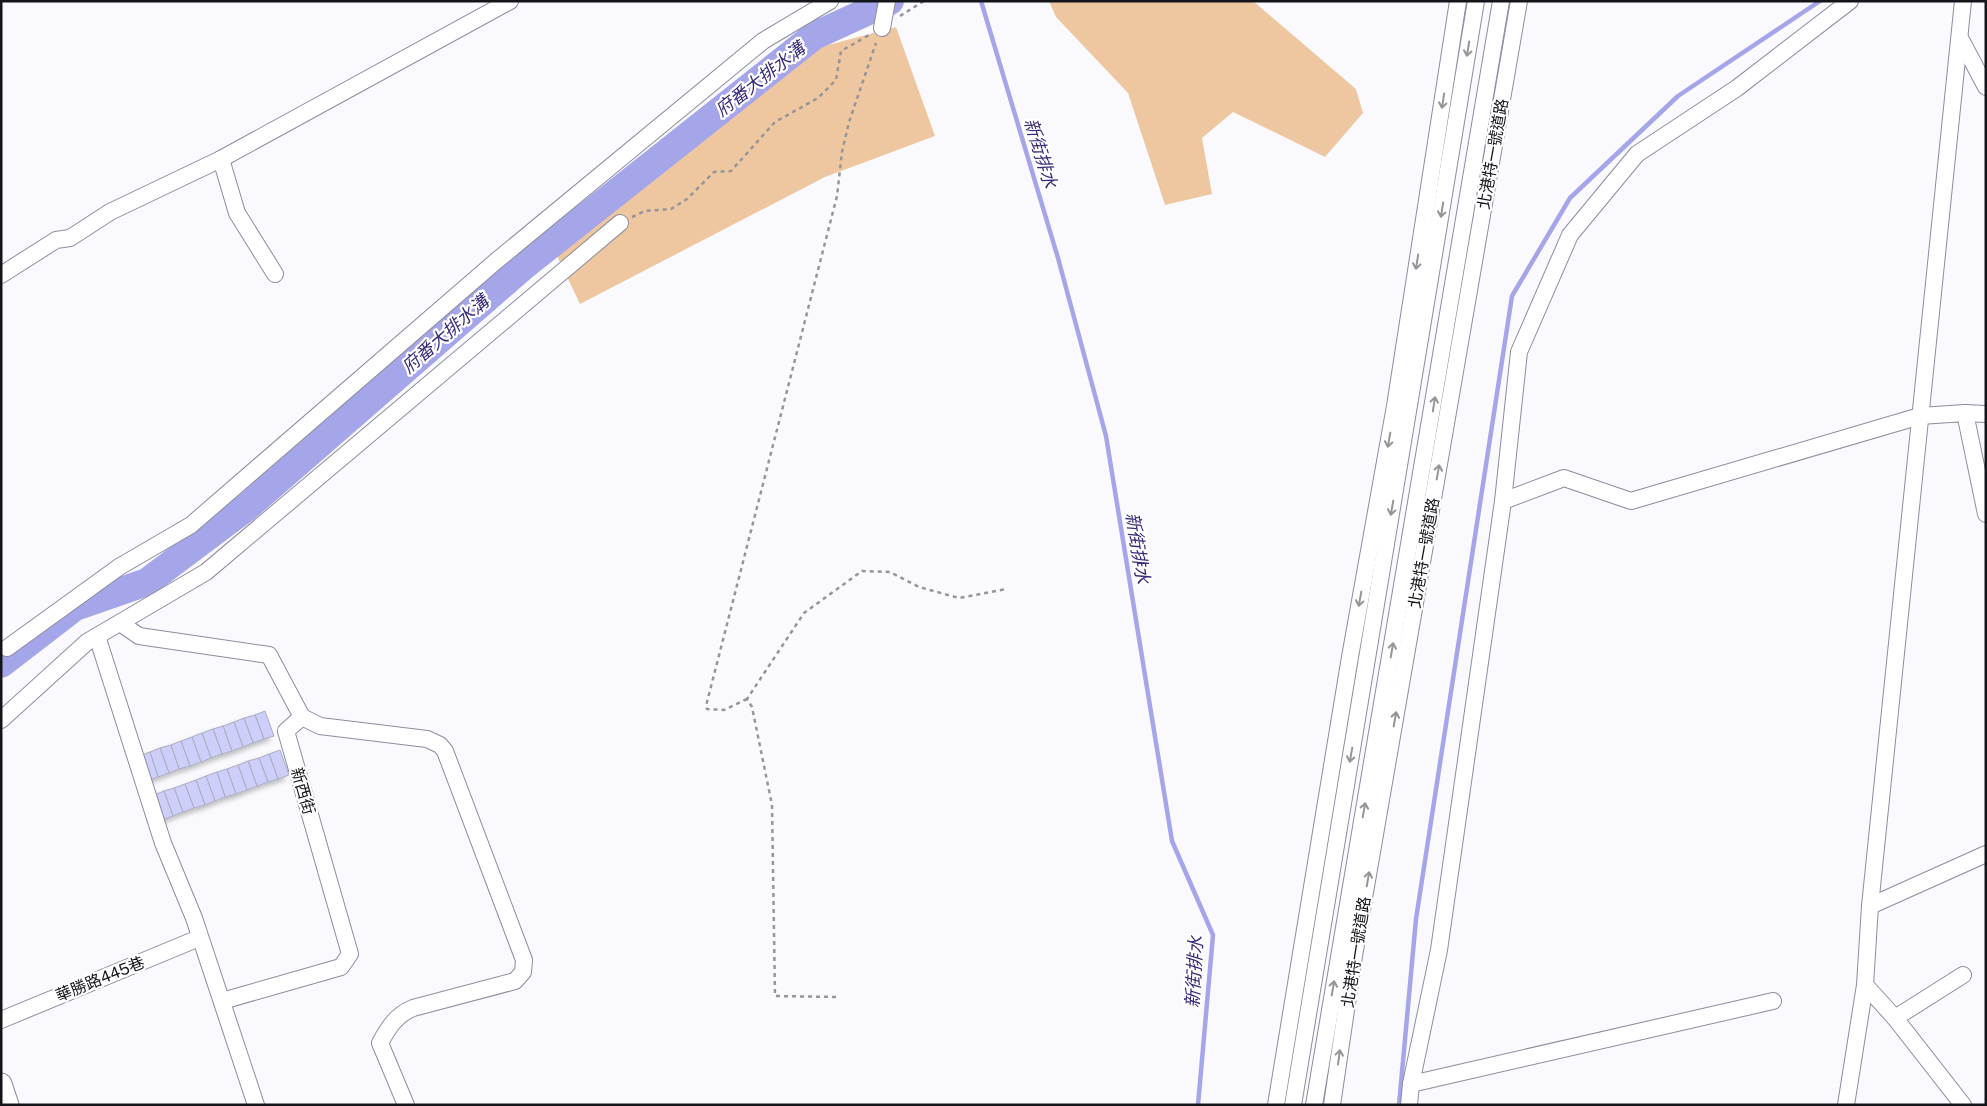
<svg xmlns="http://www.w3.org/2000/svg" width="1987" height="1106" viewBox="0 0 1987 1106" font-family="'Public Sans','Noto Sans TC',sans-serif">
  <style>
    .green { fill: #eec7a1 }
    .lines { fill: none; stroke-linecap: round; stroke-linejoin: round }
    .stream { stroke: #a5a5ea; stroke-width: 4.5 }
    .river { stroke: #a5a5ea; stroke-width: 28 }
    .building { fill: #cdcffa; stroke: #aaabbd; filter: url(#shadow) }
    .minor-casing { stroke: #8c8c9f; stroke-width: 18 }
    .major-casing { stroke: #8c8c9f; stroke-width: 23 }
    .path { stroke: #95959a; stroke-width: 2.5; stroke-dasharray: 4 4; stroke-linecap: butt }
    .minor { stroke: #fff; stroke-width: 16 }
    .major { stroke: #fff; stroke-width: 21 }
    .oneway { stroke: #959598 }
    .labels { text-anchor: middle; dominant-baseline: central; stroke-width: 4.5; stroke-linejoin: round; paint-order: stroke }
    .street-label { font-size: 16px; fill: #14141b; stroke: #fff }
    .water-label { font-size: 18px; font-style: italic; fill: #372c7b; stroke: #fff }
  </style>
  <defs>
    <filter id="shadow"><feDropShadow dx="-4.5" dy="4.5" stdDeviation="2.5" flood-color="#0004"/></filter>
  </defs>
  <rect width="100%" height="100%" fill="#fafafe"/>
  <g class="green">
    <path d="M1049,1H1253L1356,89L1363,113L1325,157L1233,112L1202,138L1212,194L1165,205L1128,93L1056,17Z"/>
    <path d="M896,27L935,136L825,177L580,304L557,256L626,193L813,49Z"/>
  </g>
  <g class="lines">
    <g class="stream">
      <path d="M981,1L1058,258L1106,436L1172,841L1213,935L1198,1105"/>
      <path d="M1399,1105L1416,919L1512,296L1570,198L1678,96L1820,1"/>
    </g>
    <path class="river" d="M1,664L75,607L147,582L247,507L525,265L814,36L890,1"/>
  </g>
  <g class="building">
    <path d="M265,711L274,736L264,739L255,715Z"/>
    <path d="M255,715L264,739L253,743L244,718Z"/>
    <path d="M244,718L253,743L243,747L234,722Z"/>
    <path d="M234,722L243,747L232,751L223,726Z"/>
    <path d="M223,726L232,751L222,754L213,729Z"/>
    <path d="M213,729L222,754L211,758L202,733Z"/>
    <path d="M202,733L211,758L201,762L192,737Z"/>
    <path d="M192,737L201,762L190,766L181,741Z"/>
    <path d="M181,741L190,766L179,769L171,745Z"/>
    <path d="M171,745L179,769L169,773L160,748Z"/>
    <path d="M160,748L169,773L158,777L150,752Z"/>
    <path d="M280,750L289,775L278,779L269,754Z"/>
    <path d="M150,752L158,777L148,781L139,756Z"/>
    <path d="M269,754L278,779L268,782L259,758Z"/>
    <path d="M259,758L268,782L257,786L248,761Z"/>
    <path d="M248,761L257,786L247,790L238,765Z"/>
    <path d="M238,765L247,790L236,794L227,769Z"/>
    <path d="M227,769L236,794L225,797L217,772Z"/>
    <path d="M217,772L225,797L215,801L206,776Z"/>
    <path d="M206,776L215,801L205,805L196,780Z"/>
    <path d="M196,780L205,805L194,808L185,784Z"/>
    <path d="M185,784L194,808L183,812L174,788Z"/>
    <path d="M174,788L183,812L173,816L164,791Z"/>
    <path d="M164,791L173,816L162,820L154,795Z"/>
  </g>
  <g class="lines">
    <defs>
      <g id="minor">
        <path d="M882,28L887,1"/>
        <path d="M1960,38L1986,87"/>
        <path d="M221,159L237,213L275,274"/>
        <path d="M1,275L56,240L70,238L110,212L221,159L510,1"/>
        <path d="M1965,413L1986,414"/>
        <path d="M1503,501L1564,478L1631,501L1920,416L1965,413L1986,514"/>
        <path d="M120,623L139,636L269,655L302,717L286,731L350,954L341,967L222,1001"/>
        <path d="M97,636L163,843L194,918L256,1105"/>
        <path d="M7,648L119,567L191,525L495,262L763,41L830,1"/>
        <path d="M302,717L320,726L427,739L440,745L445,751L524,960L523,972L515,981L413,1008C396,1015 388,1028 380,1043L406,1105"/>
        <path d="M1,720L87,642L206,572L620,223"/>
        <path d="M1870,906L1986,854"/>
        <path d="M1865,985L1895,1018L1963,1105"/>
        <path d="M1895,1018L1963,975"/>
        <path d="M1,1020L199,938"/>
        <path d="M1411,1084L1773,1001"/>
        <path d="M1276,1105L1350,657L1395,406L1458,1"/>
        <path d="M1293,1105L1476,1"/>
        <path d="M1314,1105L1501,1"/>
        <path d="M1332,1105L1354,956L1519,1"/>
        <path d="M1409,1105L1411,1084L1439,950L1503,501L1519,352L1570,235L1637,154L1737,88L1850,1"/>
        <path d="M1846,1105L1865,985L1870,906L1963,1"/>
      </g>
      <path id="major" d="M1,1084L8,1105"/>
    </defs>
    <use href="#minor" class="minor-casing"/>
    <use href="#major" class="major-casing"/>
    <g class="path">
      <path d="M900,16L924,1"/>
      <path d="M632,217L645,211L671,209L687,199L714,172L731,171L775,122L818,98L836,80L841,51L869,35"/>
      <path d="M747,699L724,710L707,709L706,706L837,196L842,152L849,122L876,43"/>
      <path d="M836,997L775,996L772,805L752,707L747,699L804,613L862,571L890,572L919,587L959,598L1007,589"/>
    </g>
    <use href="#minor" class="minor"/>
    <use href="#major" class="major"/>
  </g>
  <defs><path id="oneway-shaft" d="M-6 0H5M1.5-3L5.5 0L1.5 3" fill="none" stroke-width="1.6" stroke-linecap="round" stroke-linejoin="round" transform="scale(1.25)"/></defs>
  <g class="oneway">
    <use href="#oneway-shaft" transform="translate(1468 49) rotate(99)"/>
    <use href="#oneway-shaft" transform="translate(1443 101) rotate(99)"/>
    <use href="#oneway-shaft" transform="translate(1442 210) rotate(99)"/>
    <use href="#oneway-shaft" transform="translate(1417 262) rotate(99)"/>
    <use href="#oneway-shaft" transform="translate(1434 404) rotate(-81)"/>
    <use href="#oneway-shaft" transform="translate(1389 440) rotate(100)"/>
    <use href="#oneway-shaft" transform="translate(1438 472) rotate(-80)"/>
    <use href="#oneway-shaft" transform="translate(1392 508) rotate(100)"/>
    <use href="#oneway-shaft" transform="translate(1360 599) rotate(100)"/>
    <use href="#oneway-shaft" transform="translate(1392 650) rotate(-80)"/>
    <use href="#oneway-shaft" transform="translate(1395 719) rotate(-80)"/>
    <use href="#oneway-shaft" transform="translate(1351 755) rotate(100)"/>
    <use href="#oneway-shaft" transform="translate(1364 810) rotate(-80)"/>
    <use href="#oneway-shaft" transform="translate(1368 879) rotate(-80)"/>
    <use href="#oneway-shaft" transform="translate(1333 988) rotate(-80)"/>
    <use href="#oneway-shaft" transform="translate(1339 1057) rotate(-82)"/>
  </g>
  <g class="labels">
    <g class="street-label">
      <text transform="translate(1493 154) rotate(-80)">北港特一號道路</text>
      <text transform="translate(1424 553) rotate(-80)">北港特一號道路</text>
      <text transform="translate(303 791) rotate(74)">新西街</text>
      <text transform="translate(1356 952) rotate(-81)">北港特一號道路</text>
      <text transform="translate(100 979) rotate(-22)">華勝路445巷</text>
    </g>
    <g class="water-label">
      <text transform="translate(760 79) rotate(-38)">府番大排水溝</text>
      <text transform="translate(1041 153) rotate(73)">新街排水</text>
      <text transform="translate(445 334) rotate(-41)">府番大排水溝</text>
      <text transform="translate(1138 548) rotate(81)">新街排水</text>
      <text transform="translate(1194 972) rotate(-87)">新街排水</text>
    </g>
  </g>
  <rect width="1987" height="1106" fill="none" stroke="#14141b" stroke-width="5"/>
</svg>
